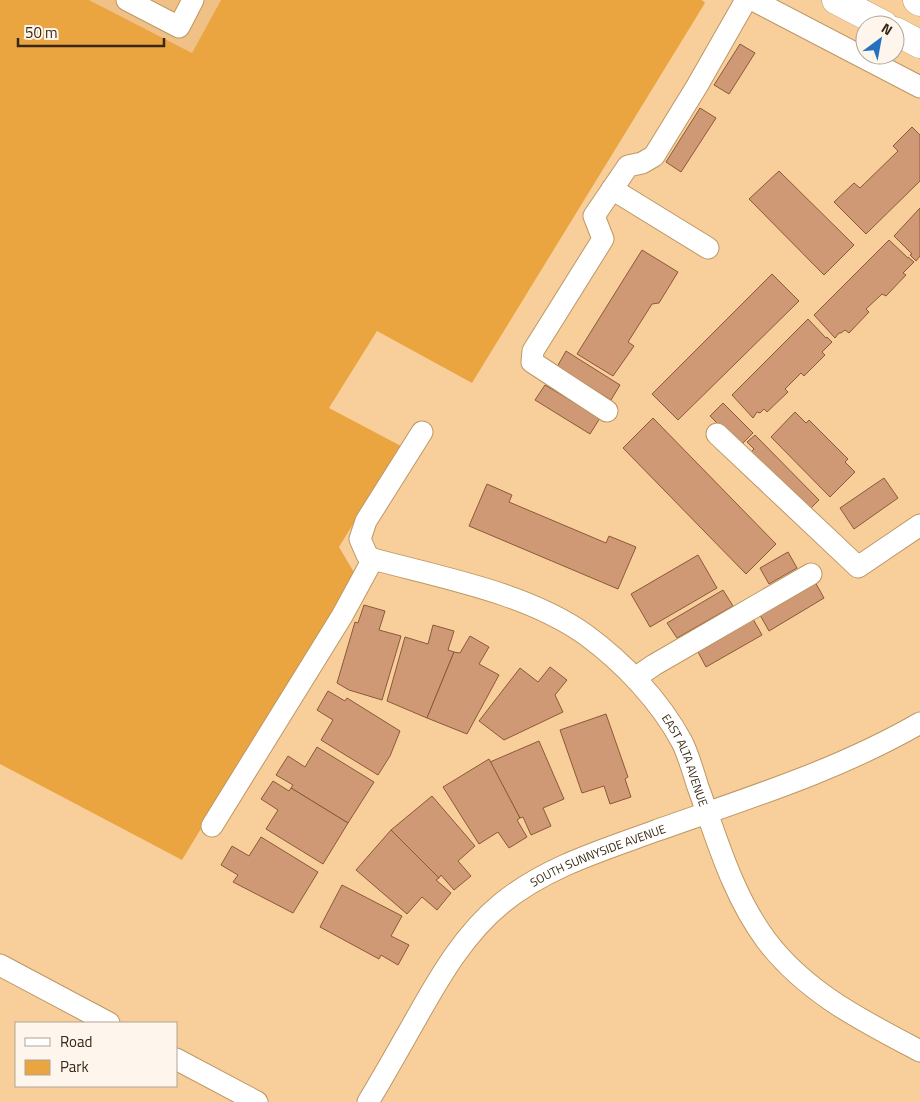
<svg xmlns="http://www.w3.org/2000/svg" width="920" height="1102" viewBox="0 0 920 1102" font-family="'Titillium Web',sans-serif">
  <style>
    .built { fill: #efc186 }
    .green { fill: #eaa541 }
    .building { fill: #d09976; stroke: #8b5938 }
    .lines { fill: none; stroke-linecap: round; stroke-linejoin: round }
    .minor-casing { stroke: #bd9764; stroke-width: 23 }
    .major-casing { stroke: #bd9764; stroke-width: 29 }
    .minor { stroke: #fff; stroke-width: 21 }
    .major { stroke: #fff; stroke-width: 28 }
    .labels { text-anchor: middle; dominant-baseline: central; stroke-width: 4; stroke-linejoin: round; paint-order: stroke }
    .street-label { font-size: 12px; fill: #382813; stroke: #fef6ec }
  </style>
  <rect width="100%" height="100%" fill="#f8cf9b"/>
  <path class="built" d="M89,0H221L192,54Z"/>
  <path class="green" d="M0,0H89L192,53L221,0H702L705,3L472,383L377,331L329,408L401,446L339,547L355,574L182,860L0,764Z"/>
  <g class="building">
    <path d="M740,44L755,53L729,94L714,85Z"/>
    <path d="M700,108L716,118L681,172L666,162Z"/>
    <path d="M912,127L920,135V181L866,234L834,202L854,183L860,188L898,151L893,146Z"/>
    <path d="M779,171L854,245L824,275L749,199Z"/>
    <path d="M920,208V256L916,261L910,255L912,254L894,236Z"/>
    <path d="M889,240L908,258V257L914,262L903,273L906,275L886,296L882,294L866,309L869,312L849,333L845,330L841,333H839L835,338L814,315Z"/>
    <path d="M642,250L678,272L659,303L652,304L628,342L634,346L613,376L577,354Z"/>
    <path d="M772,274L799,301L678,420L652,394Z"/>
    <path d="M808,319L826,338L827,337L832,342L822,352L825,355L804,376L801,373L785,389L788,392L767,412L764,409L760,413L757,412L753,418L732,395Z"/>
    <path d="M566,351L620,385L611,400L557,367Z"/>
    <path d="M545,385L600,418L590,434L535,400Z"/>
    <path d="M723,403L753,433L740,446L710,416Z"/>
    <path d="M795,412L806,423L809,420L848,459L845,462L855,472L830,497L771,437Z"/>
    <path d="M653,418L776,544L746,574L623,448Z"/>
    <path d="M755,435L819,500L806,513L748,455L754,449L747,442Z"/>
    <path d="M884,478L898,498L854,529L840,508Z"/>
    <path d="M487,484L512,495L509,502L606,543L609,536L636,547L618,589L469,526Z"/>
    <path d="M788,552L797,568L769,584L760,568Z"/>
    <path d="M698,555L717,588L650,627L631,594Z"/>
    <path d="M815,582L824,598L769,631L760,615Z"/>
    <path d="M723,590L733,606L677,638L667,623Z"/>
    <path d="M364,605L385,611L379,630L401,636L382,700L349,690L337,683L355,622L358,623Z"/>
    <path d="M753,619L762,635L706,667L698,652Z"/>
    <path d="M433,625L454,631L448,650L454,652L427,718L387,701L405,637L428,644Z"/>
    <path d="M470,636L489,647L479,664L499,675L467,734L427,718L454,652L460,653Z"/>
    <path d="M550,667L567,680L555,695L563,712L504,740L479,721L520,668L538,682Z"/>
    <path d="M328,691L345,701L347,698L400,731L390,756L378,775L321,740L333,720L317,710Z"/>
    <path d="M606,714L628,777L625,779L631,797L610,804L604,786L582,793L560,730Z"/>
    <path d="M539,741L564,799L543,808L551,826L531,835L523,817L520,818L490,762Z"/>
    <path d="M317,747L374,782L348,823L291,788L293,785L276,775L288,756L305,767Z"/>
    <path d="M489,759L520,818L517,820L527,837L509,848L498,832L479,844L443,787Z"/>
    <path d="M273,781L289,791L291,788L348,823L323,864L266,829L278,810L261,799Z"/>
    <path d="M432,796L475,846L458,861L471,876L454,890L441,875L439,878L391,830Z"/>
    <path d="M391,830L439,878L436,880L451,893L437,910L422,897L407,914L356,870Z"/>
    <path d="M261,837L318,872L293,913L233,882L238,875L221,865L232,846L249,856Z"/>
    <path d="M342,885L402,916L391,936L409,945L398,965L381,955L379,959L320,927Z"/>
  </g>
  <g class="lines">
    <defs>
      <g id="minor">
        <path d="M127,0L179,27L193,0"/>
        <path d="M753,0L920,87"/>
        <path d="M612,189L708,248"/>
        <path d="M607,411L532,362L533,351L603,239L594,216L628,166L642,163L654,156L697,86L746,0"/>
        <path id="s1" d="M422,432L366,521L360,539L367,555L373,559C443,578 527,593 586,635C624,663 660,701 682,742C689,756 693,772 698,787C717,839 732,894 766,940C806,993 863,1021 920,1051"/>
        <path d="M717,434L858,567L920,525"/>
        <path d="M635,678L654,665L811,574"/>
        <path d="M212,826L342,616L373,559"/>
        <path d="M0,965L109,1023"/>
        <path d="M176,1059L257,1102"/>
        <path id="s2" d="M368,1102C385,1074 401,1045 417,1017C440,976 465,933 502,903C546,867 603,850 655,831C745,799 837,771 920,723"/>
      </g>
      <g id="major">
        <path d="M836,0L884,25"/>
        <path d="M917,0L920,2"/>
        <path d="M895,31L920,44"/>
      </g>
    </defs>
    <use href="#minor" class="minor-casing"/>
    <use href="#major" class="major-casing"/>
    <use href="#minor" class="minor"/>
    <use href="#major" class="major"/>
  </g>
  <g class="labels">
    <g class="street-label">
      <text stroke="none"><textPath href="#s1" startOffset="539">EAST ALTA AVENUE</textPath></text>
      <text stroke="none"><textPath href="#s2" startOffset="349">SOUTH SUNNYSIDE AVENUE</textPath></text>
    </g>
  </g>
  <rect x="15" y="1022" width="162" height="65" fill="#fef6ec" stroke="#afa495"/>
  <rect x="25" y="1038" width="25" height="8" fill="#ffffff" stroke="#afa495"/>
  <text x="60" y="1047" font-size="15" fill="#382813">Road</text>
  <rect x="25" y="1060" width="25" height="15" fill="#eaa541" stroke="#afa495"/>
  <text x="60" y="1072" font-size="15" fill="#382813">Park</text>
  <g transform="translate(880 40) rotate(32)"><circle r="24" fill="#fef6ec" stroke="#afa495"/>
  <path d="M0-4L9 19L0 12L-9 19Z" fill="#2571c0"/>
  <text y="-8" font-size="14" font-weight="bold" text-anchor="middle" fill="#382813">N</text>
  </g>
  <path d="M18 38v8h146v-8" fill="none" stroke="#382813" stroke-width="2.5"/>
  <text x="25" y="38" font-size="15" fill="#382813" stroke="#fef6ec" stroke-width="4" paint-order="stroke">50 m</text>
</svg>
